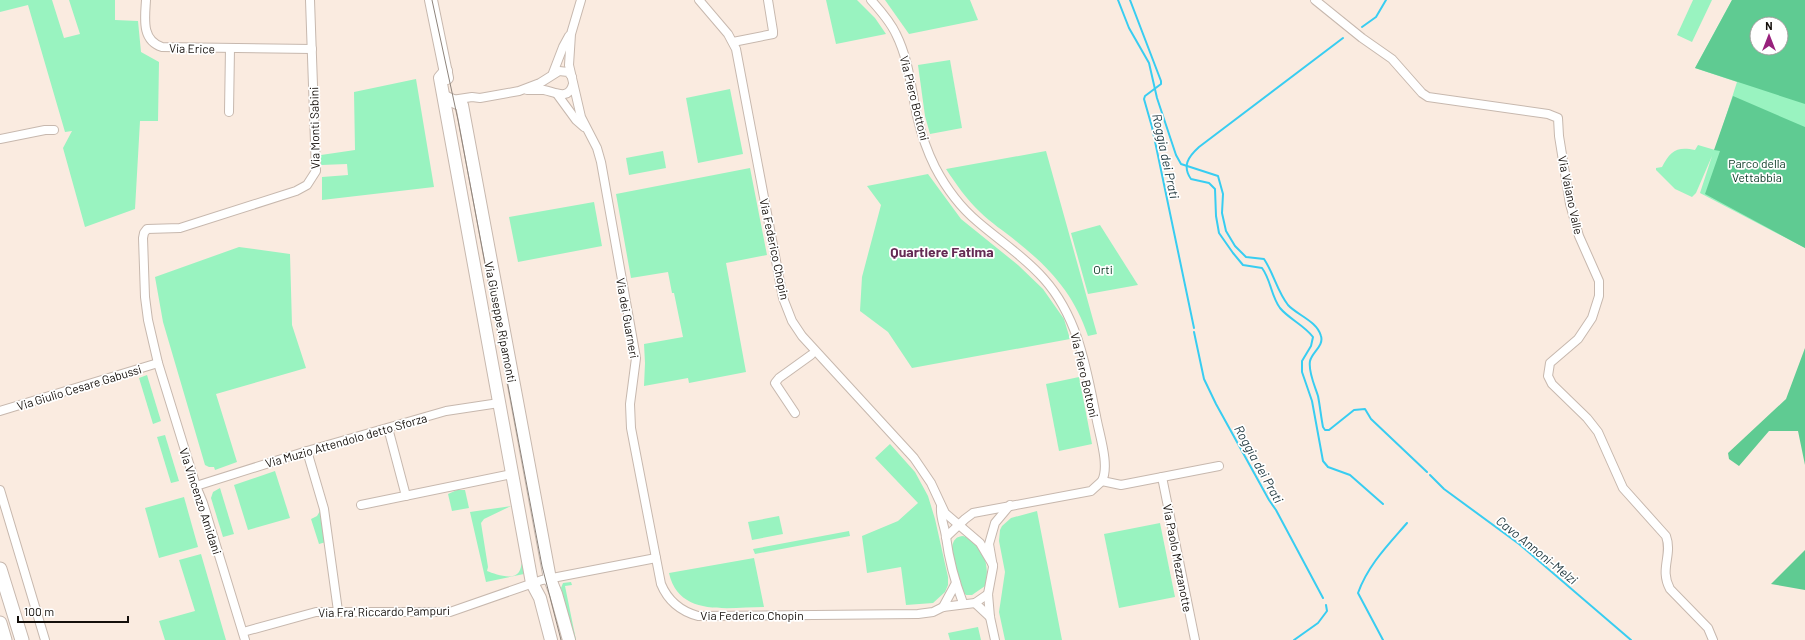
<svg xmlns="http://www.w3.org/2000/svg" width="1805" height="640" viewBox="0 0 1805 640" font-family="Barlow,sans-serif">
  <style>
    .green { fill: #99f3c0; fill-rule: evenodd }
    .forest { fill: #5fcb92; fill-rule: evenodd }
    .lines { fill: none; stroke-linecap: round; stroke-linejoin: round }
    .stream { stroke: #38cdf1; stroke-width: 2 }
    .street-casing { stroke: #c7b8ae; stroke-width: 10 }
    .secondary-casing { stroke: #c7b8ae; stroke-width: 14 }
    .primary-casing { stroke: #c7b8ae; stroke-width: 15 }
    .street { stroke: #fff; stroke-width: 8 }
    .secondary { stroke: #fff; stroke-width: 12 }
    .primary { stroke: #fff; stroke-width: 13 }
    .tram { stroke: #8d837b; stroke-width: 1 }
    .labels { text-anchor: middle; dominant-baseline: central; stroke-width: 3.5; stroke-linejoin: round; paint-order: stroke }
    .street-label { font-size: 12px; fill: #140f0b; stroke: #fff }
    .park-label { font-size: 12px; fill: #073721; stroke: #fff }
    .water-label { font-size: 13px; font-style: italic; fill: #253c43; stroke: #fff }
    .quarter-label { font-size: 14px; font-weight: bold; fill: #642b54; stroke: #fff }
  </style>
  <rect width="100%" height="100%" fill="#faebe0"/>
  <g class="green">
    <path d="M0,0H52L64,38L80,34L69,0H115V20L138,21L141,52L159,62L158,121H140L135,209L85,227L63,148L72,131L65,132L28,5L0,12Z"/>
    <path d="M826,0H857L875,18L886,34L836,44Z"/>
    <path d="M885,0H970L978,20L909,34Z"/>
    <path d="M1693,0H1712L1692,42L1677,35Z"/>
    <path d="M1732,0H1805V248L1700,193L1712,156L1696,193L1692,197L1675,189L1656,170V168L1662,167C1670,151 1677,146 1695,150L1698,145L1715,150L1737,82L1695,68ZM1757,24H1781V48H1757Z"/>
    <path d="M950,60L962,128L930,134L925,116L918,65Z"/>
    <path d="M416,79L434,187L322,200V177L348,175L347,164L321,165V155L355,150L354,92Z"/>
    <path d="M730,89L743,154L698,163L686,98Z"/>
    <path d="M663,151L666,168L629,175L626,158Z"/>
    <path d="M1046,151L1097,334L1088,336C1074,294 1050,268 1016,241C1004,231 991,223 980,212C967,200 956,184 946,169Z"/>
    <path d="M750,168L767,255L726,263L746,372L689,383L688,378L644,386L645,363L644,344L683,337L674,293H672L668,272L631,278L616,194Z"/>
    <path d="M928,174L961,219L1018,265L1043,289L1064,319L1070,339L912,368L888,332L860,311L862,277L881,205L867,186Z"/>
    <path d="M594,202L602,246L518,262L509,217Z"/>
    <path d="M1100,225L1138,285L1088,294L1071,233Z"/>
    <path d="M239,247L290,254L292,325L306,368L216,394L237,462L215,470L214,467H209L205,465L163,322L155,277Z"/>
    <path d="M147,375L161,421L153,424L139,378Z"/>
    <path d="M1079,377L1092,444L1059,451L1046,384Z"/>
    <path d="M165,435L179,481L171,483L157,437Z"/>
    <path d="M890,444L915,472L928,496L935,519L948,577V585L945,592L933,603L906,605L901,567L867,573L862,536L898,521L918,503L875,458Z"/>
    <path d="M275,471L290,518L248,530L234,485Z"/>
    <path d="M220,488L234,534L223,537L211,498L213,492Z"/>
    <path d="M457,490H465L469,508L452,511L448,494Z"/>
    <path d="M184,497L198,547L159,558L145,508Z"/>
    <path d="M511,506L484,519L481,523L488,567L487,571C495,574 513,581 519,572C521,569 521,565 522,563L524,574L486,582L470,512Z"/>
    <path d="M320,511L326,542L319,544L311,519L317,516Z"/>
    <path d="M1037,511L1062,640H1005L999,612L1005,572L999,541L1000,530L1002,526L1011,518Z"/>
    <path d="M779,516L783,534L752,540L748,522Z"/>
    <path d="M1160,523L1175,597L1119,608L1104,534Z"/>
    <path d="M849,531L850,536L755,554L753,549Z"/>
    <path d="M963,536C983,541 991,568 985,586L972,595H966L962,591C958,578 941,537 963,536Z"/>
    <path d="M201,554L226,640H165L159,621L195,611L179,560Z"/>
    <path d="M754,558L764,607C729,607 679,618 669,573Z"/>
    <path d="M571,582L572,585L565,586L576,640H575L561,588L563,583Z"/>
    <path d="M978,627L981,640H950L948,633Z"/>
  </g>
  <g class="forest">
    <path d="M1732,0H1805V104L1695,68ZM1757,24H1781V48H1757Z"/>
    <path d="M1733,96L1805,127V248L1705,194L1720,151L1714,150Z"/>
    <path d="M1805,348V465L1798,431H1769L1739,466L1729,459L1728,453L1786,399Z"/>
    <path d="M1805,550V590L1771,584Z"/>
  </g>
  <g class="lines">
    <g class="stream">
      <path d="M1118,0L1129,28L1149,63L1157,98L1176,155L1181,164L1218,176L1223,194L1222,213L1226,231L1235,246L1246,257L1264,259C1274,274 1277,291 1288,305C1297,315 1317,321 1321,336C1324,346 1312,352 1310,361C1308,372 1315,386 1318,396C1320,406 1321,417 1323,427L1325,430H1329L1354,410L1365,409L1371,419L1427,472"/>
      <path d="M1130,0L1161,81V84L1145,96L1144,99L1152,127L1194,328"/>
      <path d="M1362,27L1376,17L1386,0"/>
      <path d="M1343,38L1199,147C1188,157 1182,166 1191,179L1209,183L1215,189L1216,216L1219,233L1233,253L1243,265L1262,268C1271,280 1271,296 1280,308C1289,319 1304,325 1313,337L1311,346L1302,361V372L1312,401L1323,461L1328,467L1350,475L1383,504"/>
      <path d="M1194,332L1204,379L1216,404L1269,500L1276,510L1323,598"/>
      <path d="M1430,475L1444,489L1519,544L1631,640"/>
      <path d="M1294,640L1318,623L1327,611L1326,605"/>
      <path d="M1383,640L1358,593C1368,565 1388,545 1407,523"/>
    </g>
    <defs>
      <g id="street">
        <path d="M146,0C145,18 141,40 162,47L312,49"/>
        <path d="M581,0L571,34L569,65L581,117L597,148L601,162L636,358L630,404L631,428L661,584C668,601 680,611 698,616L918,614L933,612L943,607L975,603L988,594"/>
        <path d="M699,0L728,34L736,49L783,298L792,321L802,336L914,458L931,483L945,513L980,543L993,565"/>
        <path d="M871,0C880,10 890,21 896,34C909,60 911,88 917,116C921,133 927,151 935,167C946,188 960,207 978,222C1000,241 1025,257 1044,279C1078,317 1086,367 1096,416C1099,434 1110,465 1102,481L1091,491L973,513L965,519L946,537"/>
        <path d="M1315,0L1362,38L1392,59L1422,93L1428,97L1548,114L1558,118L1559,136L1570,204L1579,236L1599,281V296L1592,318L1578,339L1550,363L1548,376L1552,384L1587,418L1598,432L1623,488L1666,536C1673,555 1659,569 1670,589L1708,628L1713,640"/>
        <path d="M733,42L773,34V31L768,0"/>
        <path d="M553,73L563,47L569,36"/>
        <path d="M527,90C533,90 538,90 544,90C555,92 569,101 573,84"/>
        <path d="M557,94L576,120L584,127"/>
        <path d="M452,100L472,97L480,98L519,91L540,83L559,71L568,72L572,77"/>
        <path d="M229,112L230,48"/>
        <path d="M0,139L45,130H54"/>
        <path d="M0,411L158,363"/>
        <path d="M795,413L775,383L779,378L811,355"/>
        <path d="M388,428L406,496"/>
        <path d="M307,451L324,509L338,611"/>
        <path d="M1162,477L1195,640"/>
        <path d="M1102,481L1121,485L1219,466"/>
        <path d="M196,486L307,451L446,411L499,403"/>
        <path d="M0,490L45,640"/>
        <path d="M361,505L512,474"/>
        <path d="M941,507C940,518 945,527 946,537C949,560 955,582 963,603"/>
        <path d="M975,603L990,617"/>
        <path d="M943,607L956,583"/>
        <path d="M243,632L316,612H450L542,580L656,558"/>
        <path d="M245,640L203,503L196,486L158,363L148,320L145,297L143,238L144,233L147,229L180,228L296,191L307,185L316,171L310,0"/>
        <path d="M995,640L990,617L988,594L993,567L989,544L995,523L1010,505"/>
      </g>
      <g id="secondary">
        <path d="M431,0L447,78"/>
        <path d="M446,71L440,78L532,583L540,598L551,640"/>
        <path d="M444,97L462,105L550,579L556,594L569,640"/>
      </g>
      <g id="primary">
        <path d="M0,569L22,640"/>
        <path d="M0,623L5,640"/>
      </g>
    </defs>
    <use href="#street" class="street-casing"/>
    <use href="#secondary" class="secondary-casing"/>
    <use href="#primary" class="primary-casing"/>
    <use href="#street" class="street"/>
    <use href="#secondary" class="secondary"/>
    <use href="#primary" class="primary"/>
    <path class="tram" d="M432,0L458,120L542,566L561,640"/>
  </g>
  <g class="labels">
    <g class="street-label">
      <text transform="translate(192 48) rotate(1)">Via Erice</text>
      <text transform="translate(915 98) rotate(76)">Via Piero Bottoni</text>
      <text transform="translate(314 128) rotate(-91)">Via Monti Sabini</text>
      <text transform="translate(1571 195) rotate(78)">Via Vaiano Valle</text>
      <text transform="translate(775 249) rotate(78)">Via Federico Chopin</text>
      <text transform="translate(628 318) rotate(80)">Via dei Guarneri</text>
      <text transform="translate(501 322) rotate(79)">Via Giuseppe Ripamonti</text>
      <text transform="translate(1085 375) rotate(77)">Via Piero Bottoni</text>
      <text transform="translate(79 387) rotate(-17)">Via Giulio Cesare Gabussi</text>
      <text transform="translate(346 440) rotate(-16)">Via Muzio Attendolo detto Sforza</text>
      <text transform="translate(201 501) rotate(72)">Via Vincenzo Amidani</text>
      <text transform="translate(1178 558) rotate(79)">Via Paolo Mezzanotte</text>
      <text transform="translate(384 611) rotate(-1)">Via Fra' Riccardo Pampuri</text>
      <text x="752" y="615">Via Federico Chopin</text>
    </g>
    <g class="park-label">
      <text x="1757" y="163">Parco della<tspan x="1757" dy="14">Vettabbia</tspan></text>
      <text x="1103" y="269">Orti</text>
    </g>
    <g class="water-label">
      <text transform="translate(1166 156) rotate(78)">Roggia dei Prati</text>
      <text transform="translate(1259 464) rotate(61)">Roggia dei Prati</text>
      <text transform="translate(1537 550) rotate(39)">Cavo Annoni-Melzi</text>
    </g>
    <g class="quarter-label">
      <text x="942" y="251">Quartiere Fatima</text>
    </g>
  </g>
  <g transform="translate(1769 36)"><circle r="19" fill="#ffffff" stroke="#a19f9d"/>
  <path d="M0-3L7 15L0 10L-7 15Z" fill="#98217c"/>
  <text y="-6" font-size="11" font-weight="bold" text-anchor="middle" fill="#140f0b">N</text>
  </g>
  <path d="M18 616v6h110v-6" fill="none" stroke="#140f0b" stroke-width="2"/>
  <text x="24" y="616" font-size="12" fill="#140f0b" stroke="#ffffff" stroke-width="3" paint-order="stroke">100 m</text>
</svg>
